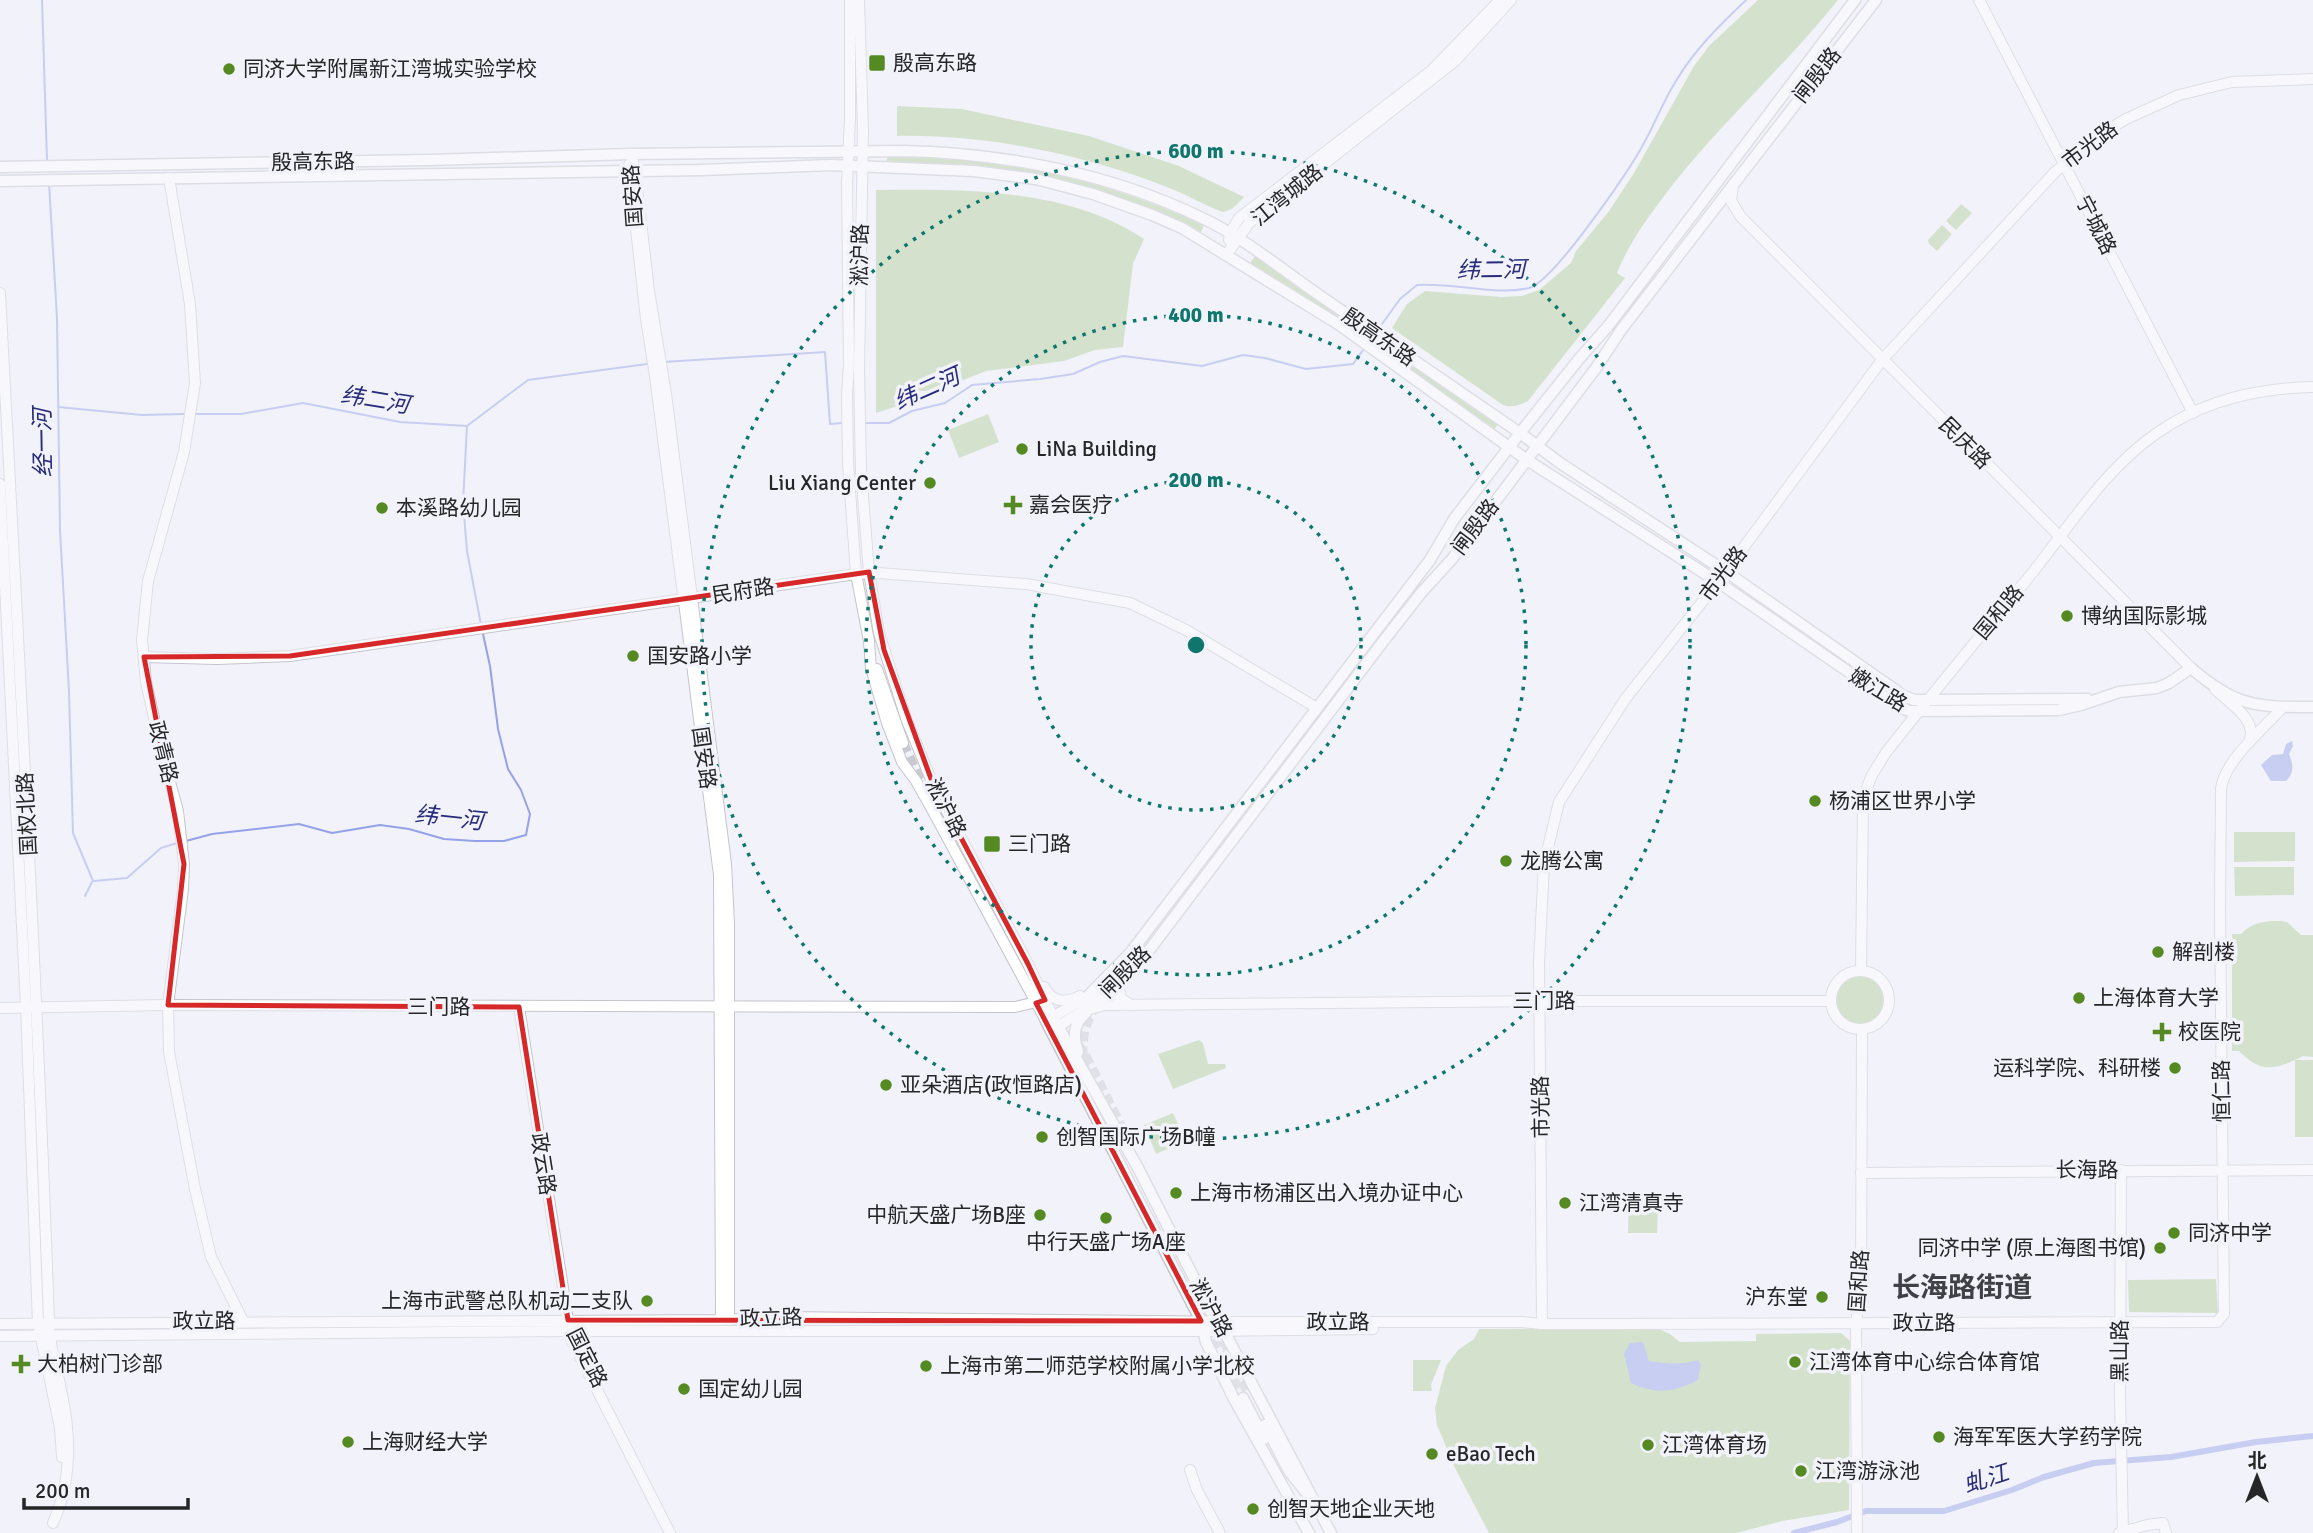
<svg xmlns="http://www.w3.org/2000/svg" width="2313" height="1533" viewBox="0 0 2313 1533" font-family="Signika,'Noto Sans SC',sans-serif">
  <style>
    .green { fill: #afcf98 }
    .water { fill: #95a2e8 }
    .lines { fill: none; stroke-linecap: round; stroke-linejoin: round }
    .stream { stroke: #95a2e8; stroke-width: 2 }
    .canal { stroke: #95a2e8; stroke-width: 6 }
    .secondary-tunnel { stroke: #c9cad0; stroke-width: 10; stroke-dasharray: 10 5; stroke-linecap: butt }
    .primary-tunnel { stroke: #c9cad0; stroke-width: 10; stroke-dasharray: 10 5; stroke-linecap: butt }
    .secondary-casing { stroke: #c4c5cc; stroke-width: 12 }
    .primary-casing { stroke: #c4c5cc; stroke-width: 13 }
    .secondary { stroke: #fff; stroke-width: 10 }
    .primary { stroke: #fff; stroke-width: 10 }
    .marked { fill: none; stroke: #d62828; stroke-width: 5; stroke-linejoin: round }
    .ring { fill: none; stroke: #0f766e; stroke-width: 3.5; stroke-dasharray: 3.5 7 }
    .poi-dot { fill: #558921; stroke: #f2f3fa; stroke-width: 2.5 }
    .labels { text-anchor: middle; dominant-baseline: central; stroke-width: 7; stroke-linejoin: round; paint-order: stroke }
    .poi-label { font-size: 21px; fill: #262628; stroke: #f2f3fa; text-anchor: start }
    .street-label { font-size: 21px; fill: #262628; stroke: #f2f3fa }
    .water-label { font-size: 23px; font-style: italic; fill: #292c7c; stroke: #f2f3fa }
    .district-label { font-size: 28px; font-weight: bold; fill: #404146; stroke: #f2f3fa }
    .centre { fill: #0f766e; stroke: #f2f3fa; stroke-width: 3.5 }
    .ring-label { font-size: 21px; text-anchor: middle; font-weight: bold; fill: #0f766e; stroke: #f2f3fa; stroke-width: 7; stroke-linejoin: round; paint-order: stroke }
  </style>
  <rect width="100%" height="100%" fill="#f2f3fa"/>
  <g class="green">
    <path d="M1758,0H1838C1787,64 1725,119 1674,183C1652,212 1630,240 1617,273L1625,278L1528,401C1519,405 1513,408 1503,405L1392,328L1407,304L1425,291L1501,297L1522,296L1539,290L1571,263L1576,251L1609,211L1634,173L1694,66L1709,46Z"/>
    <path d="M897,106L962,109L1089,136L1179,166L1244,197L1232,209L1223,212C1205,206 1188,195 1169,188C1087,155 986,134 897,136Z"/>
    <path d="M887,157C999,156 1102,178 1204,225L1201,232L1185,224C1143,210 1095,188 1052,179C999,166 941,163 886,164Z"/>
    <path d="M876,190C963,189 1069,188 1144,239L1133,264L1123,347L1095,350L1064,361L986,371L936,391H916L901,405L876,413Z"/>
    <path d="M1961,204L1972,213L1956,230L1946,221Z"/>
    <path d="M1942,225L1952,234L1937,251L1929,244L1928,240Z"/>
    <path d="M1255,256L1362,331L1360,334L1250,263Z"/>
    <path d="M1383,346L1499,423L1493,431L1381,349Z"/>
    <path d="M988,414L999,442L959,458L948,430Z"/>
    <path d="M2234,832H2295V861L2234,862Z"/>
    <path d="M2234,867H2294V895L2235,896Z"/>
    <path d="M2281,921L2287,922L2301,935H2313V1057L2303,1056L2295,1060H2313V1137H2295V1060C2271,1071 2259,1071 2239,1051H2232V934H2241C2252,922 2265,921 2281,921Z"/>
    <circle cx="1860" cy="1000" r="25"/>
    <path d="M1199,1040L1203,1043L1208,1064H1225L1226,1068L1173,1089L1158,1054Z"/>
    <path d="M1173,1113L1186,1141L1156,1154L1144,1125Z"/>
    <path d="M1629,1200L1658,1201L1657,1233H1628Z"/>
    <path d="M2216,1279L2218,1313L2129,1312L2128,1280Z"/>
    <path d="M1656,1328L1670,1334L1680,1342L1756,1341V1334L1841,1333L1850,1341L1849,1510L1783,1521L1736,1533H1489L1454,1466L1437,1425L1435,1408L1446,1366L1458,1350L1474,1339L1479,1329Z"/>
    <path d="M1413,1360H1441L1431,1385L1432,1391H1413Z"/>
  </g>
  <g class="water">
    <path d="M2292,741L2293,746L2289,754C2293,764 2295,772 2286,781H2271L2261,765L2272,755L2283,754L2286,744Z"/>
    <path d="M1643,1342L1649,1361C1665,1364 1683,1365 1698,1360L1701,1365L1698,1380C1676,1392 1655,1395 1631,1383L1624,1354L1630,1343Z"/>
  </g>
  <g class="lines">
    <g class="stream">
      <path d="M42,0L47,160"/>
      <path d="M49,183L57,318L60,530L69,691L73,833L93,881"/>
      <path d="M1377,331L1400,299L1417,285C1453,282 1493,296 1529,288C1553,282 1624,177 1639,152C1653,129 1662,103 1676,81C1694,50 1720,25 1746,0"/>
      <path d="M663,362L825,352L830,424L842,423"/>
      <path d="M58,407L142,415L184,414"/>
      <path d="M193,414H241L303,403L400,422L467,426L528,380L647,364"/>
      <path d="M865,423H889L912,411L945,403L972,385L1040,379L1073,374L1100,362L1123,356L1202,366L1243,355L1265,358L1306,369L1353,364L1363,350"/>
      <path d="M467,426L463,503L467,551L481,625"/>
      <path d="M186,841L212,834L299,824L332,833L380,825L409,829L444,839L475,841H504L526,835L530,814L521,790L508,769L498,729L490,666L483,634"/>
      <path d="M94,881L127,878L161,848L177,843"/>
      <path d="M85,896L92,882"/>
    </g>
    <path class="canal" d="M1794,1533L1837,1522L1866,1511H1944L2012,1490L2044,1477L2094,1463L2171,1457L2256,1442L2313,1436"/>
    <g class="secondary-tunnel">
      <path d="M903,743L920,781"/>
      <path d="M1060,1018L1085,1055L1132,1148"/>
    </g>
    <g class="primary-tunnel">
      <path d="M1098,996L1121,968"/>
      <path d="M1085,1071C1080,1048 1082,1027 1095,1007"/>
      <path d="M1206,1326L1243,1398"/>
      <path d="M1224,1340L1248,1393"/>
    </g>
    <defs>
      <g id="secondary">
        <path d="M850,0V118L847,184L849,364L847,395L848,463L856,574L869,641L871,668L887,723L902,762L916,781L934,813L1046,1021"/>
        <path d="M859,0L863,130L859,369L861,471L869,572L879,633L906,718L934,787L1028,964L1056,1023"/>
        <path d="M1979,0L2193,413"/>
        <path d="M631,154L635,170L649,291L666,394L726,864L729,924V1320"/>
        <path d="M629,165L646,319L655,376L719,875L721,1320"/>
        <path d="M169,178L190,304L195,383L184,452L148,581L142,640L146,682L161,749L178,811L184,864L183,889L168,1005L169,1052L195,1189L211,1257L243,1321"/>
        <path d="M1733,185L1731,201L1741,217L2191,668"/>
        <path d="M1229,240L1230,233L1239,218L1431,71L1500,0"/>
        <path d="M1227,254L1249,223L1455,61L1511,0"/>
        <path d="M0,293C18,636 37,979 49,1323C49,1345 57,1368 61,1390C71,1434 72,1481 53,1523"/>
        <path d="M0,484L26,1007L38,1323L60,1428L62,1457"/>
        <path d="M144,657L217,659L290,656L856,574L878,573L1026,584L1130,603L1186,630L1317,708"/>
        <path d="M877,669L903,743"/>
        <path d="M2215,689C2229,703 2259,720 2249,742"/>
        <path d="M1861,971L1863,799L1871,777L1885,754C1933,692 1984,632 2033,572C2071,524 2106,468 2157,433C2204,400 2257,388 2313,387"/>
        <circle cx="1860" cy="1000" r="29"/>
        <path d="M1119,983L1120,998L1131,1005"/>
        <path d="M1044,987C1053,1002 1064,1004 1080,996"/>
        <path d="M519,1007L568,1320L567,1331L670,1533"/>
        <path d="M0,1008L168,1005L1015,1007L1041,1001"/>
        <path d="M1087,1010L1104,1005L1540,1001H1831"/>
        <path d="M2121,1170L2120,1396L2123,1532"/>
        <path d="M1861,1173L2313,1170"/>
        <path d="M0,1324L721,1320L778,1317L1239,1322H1522L1542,1324H1597L2217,1322L2224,1314L2220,908L2221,789C2224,761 2264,728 2283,707"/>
        <path d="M1542,1324L1539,963L1544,864L1559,802L1626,698L1718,582L1882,360L2055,172L2098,136L2126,119L2179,95L2232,82L2313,79"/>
        <path d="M574,1329L589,1359"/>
        <path d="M0,1336L567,1331H1202L1373,1329"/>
        <path d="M1190,1470L1197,1490L1220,1533"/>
        <path d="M1857,1533L1856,1324L1861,1284L1862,1029"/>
        <path d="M2119,1533L2147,1525L2163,1523L2166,1533"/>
      </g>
      <g id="primary">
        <path d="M0,167L429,160L631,154L902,151C1003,153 1109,173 1200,217C1243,237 1280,268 1319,295C1386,341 1453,387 1520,433L1560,463L1725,571L1904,696L1914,700H1927L2087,699"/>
        <path d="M0,181L702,170L830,165L974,171L1036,179L1093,194L1152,215L1182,228L1338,324L1527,460L1718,582L1901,708L1910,711L2058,710L2081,705L2119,692L2157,688L2169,683L2191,668C2236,707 2256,707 2313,707"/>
        <path d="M1058,1026L1138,1168L1216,1321L1224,1331L1331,1533"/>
        <path d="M1051,1031L1090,1006L1119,983L1150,949L1385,639L1421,593L1452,559L1596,368L1621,330L1876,0"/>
        <path d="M1078,1052C1073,1037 1073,1024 1086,1013"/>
        <path d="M1243,1398L1264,1439"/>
        <path d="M1265,1425L1289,1471L1308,1495"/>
        <path d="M1309,1533L1233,1397L1206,1342L1201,1321L1046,1021L1088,996L1131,952L1430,560L1454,519L1520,433L1579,359L1609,325L1855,0"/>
      </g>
    </defs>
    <use href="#secondary" class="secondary-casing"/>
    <use href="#primary" class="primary-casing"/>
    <use href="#secondary" class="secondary"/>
    <use href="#primary" class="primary"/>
  </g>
  <path d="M0 0H2313V1533H0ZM869,572L884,650L934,787L1028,964L1045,1000L1036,1003L1201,1321L568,1320L519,1007L168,1005L184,864L144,657L290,656Z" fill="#f2f3fa" fill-opacity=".55" fill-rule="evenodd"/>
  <path class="marked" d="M869,572L884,650L934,787L1028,964L1045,1000L1036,1003L1201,1321L568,1320L519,1007L168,1005L184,864L144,657L290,656Z"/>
  <g class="ring">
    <circle cx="1196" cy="645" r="165"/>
    <circle cx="1196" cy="645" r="330"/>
    <circle cx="1196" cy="645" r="494"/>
  </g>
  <g class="poi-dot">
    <rect x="868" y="54" width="18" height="18" rx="3.5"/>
    <circle cx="229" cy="69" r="7"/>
    <circle cx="1022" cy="449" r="7"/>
    <circle cx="930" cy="483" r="7"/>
    <path d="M1009.5 494.5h7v7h7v7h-7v7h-7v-7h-7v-7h7z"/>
    <circle cx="382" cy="508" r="7"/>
    <circle cx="2067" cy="616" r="7"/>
    <circle cx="633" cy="656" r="7"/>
    <circle cx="1815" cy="801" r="7"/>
    <rect x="983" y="835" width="18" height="18" rx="3.5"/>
    <circle cx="1506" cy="861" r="7"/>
    <circle cx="2158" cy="952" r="7"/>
    <circle cx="2079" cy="998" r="7"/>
    <path d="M2158.5 1021.5h7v7h7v7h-7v7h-7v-7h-7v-7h7z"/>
    <circle cx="2175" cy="1068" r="7"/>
    <circle cx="886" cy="1085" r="7"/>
    <circle cx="1042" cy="1137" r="7"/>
    <circle cx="1176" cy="1193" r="7"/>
    <circle cx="1565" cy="1203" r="7"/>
    <circle cx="1040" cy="1215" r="7"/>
    <circle cx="1106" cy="1218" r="7"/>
    <circle cx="2174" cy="1233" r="7"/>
    <circle cx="2160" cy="1248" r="7"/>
    <circle cx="1822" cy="1297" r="7"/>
    <circle cx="647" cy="1301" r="7"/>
    <circle cx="1795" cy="1362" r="7"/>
    <path d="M17.5 1353.5h7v7h7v7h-7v7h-7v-7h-7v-7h7z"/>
    <circle cx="926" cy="1366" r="7"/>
    <circle cx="684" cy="1389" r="7"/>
    <circle cx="1939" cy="1437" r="7"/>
    <circle cx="348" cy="1442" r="7"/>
    <circle cx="1648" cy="1445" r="7"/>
    <circle cx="1432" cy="1454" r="7"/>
    <circle cx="1801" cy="1471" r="7"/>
    <circle cx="1253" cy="1509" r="7"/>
  </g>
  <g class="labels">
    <g class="poi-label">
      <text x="893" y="63">殷高东路</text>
      <text x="243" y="69">同济大学附属新江湾城实验学校</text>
      <text x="1036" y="449">LiNa Building</text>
      <text x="916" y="483" text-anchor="end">Liu Xiang Center</text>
      <text x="1029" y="505">嘉会医疗</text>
      <text x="396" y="508">本溪路幼儿园</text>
      <text x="2081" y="616">博纳国际影城</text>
      <text x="647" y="656">国安路小学</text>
      <text x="1829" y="801">杨浦区世界小学</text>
      <text x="1008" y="844">三门路</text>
      <text x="1520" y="861">龙腾公寓</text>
      <text x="2172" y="952">解剖楼</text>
      <text x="2093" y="998">上海体育大学</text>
      <text x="2178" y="1032">校医院</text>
      <text x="2161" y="1068" text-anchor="end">运科学院、科研楼</text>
      <text x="900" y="1085">亚朵酒店(政恒路店)</text>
      <text x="1056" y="1137">创智国际广场B幢</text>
      <text x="1190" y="1193">上海市杨浦区出入境办证中心</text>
      <text x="1579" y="1203">江湾清真寺</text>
      <text x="1026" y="1215" text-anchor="end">中航天盛广场B座</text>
      <text x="2188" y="1233">同济中学</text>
      <text x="1106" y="1242" text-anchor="middle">中行天盛广场A座</text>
      <text x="2146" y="1248" text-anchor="end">同济中学 (原上海图书馆)</text>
      <text x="1808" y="1297" text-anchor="end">沪东堂</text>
      <text x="633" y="1301" text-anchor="end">上海市武警总队机动二支队</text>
      <text x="1809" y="1362">江湾体育中心综合体育馆</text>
      <text x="37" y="1364">大柏树门诊部</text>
      <text x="940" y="1366">上海市第二师范学校附属小学北校</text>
      <text x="698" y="1389">国定幼儿园</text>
      <text x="1953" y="1437">海军军医大学药学院</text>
      <text x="362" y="1442">上海财经大学</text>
      <text x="1662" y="1445">江湾体育场</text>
      <text x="1446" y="1454">eBao Tech</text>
      <text x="1815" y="1471">江湾游泳池</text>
      <text x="1267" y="1509">创智天地企业天地</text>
    </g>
    <g class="street-label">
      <text transform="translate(1817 75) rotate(-52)">闸殷路</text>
      <text transform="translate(2090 145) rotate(-37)">市光路</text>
      <text transform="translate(313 162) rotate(-1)">殷高东路</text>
      <text transform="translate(1287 195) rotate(-39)">江湾城路</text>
      <text transform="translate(633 196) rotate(-94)">国安路</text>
      <text transform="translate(2096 225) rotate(63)">宁城路</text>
      <text transform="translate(860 255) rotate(-89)">淞沪路</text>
      <text transform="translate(1379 337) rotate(35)">殷高东路</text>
      <text transform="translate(1965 443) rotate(45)">民庆路</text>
      <text transform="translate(1475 527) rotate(-53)">闸殷路</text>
      <text transform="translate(1723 574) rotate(-53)">市光路</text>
      <text transform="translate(743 591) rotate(-9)">民府路</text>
      <text transform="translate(1999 612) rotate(-50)">国和路</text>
      <text transform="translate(1878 690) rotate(31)">嫩江路</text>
      <text transform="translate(163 752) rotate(76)">政青路</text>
      <text transform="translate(704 758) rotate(82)">国安路</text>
      <text transform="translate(946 808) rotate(63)">淞沪路</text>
      <text transform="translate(27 814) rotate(-93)">国权北路</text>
      <text transform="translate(1125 972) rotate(-45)">闸殷路</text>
      <text x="1544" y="1001">三门路</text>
      <text x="439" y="1007">三门路</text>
      <text transform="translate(2222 1091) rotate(-91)">恒仁路</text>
      <text transform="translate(1541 1107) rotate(-91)">市光路</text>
      <text transform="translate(543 1164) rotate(81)">政云路</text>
      <text x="2087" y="1170">长海路</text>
      <text transform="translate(1859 1281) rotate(-86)">国和路</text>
      <text transform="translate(1211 1308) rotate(61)">淞沪路</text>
      <text transform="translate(771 1318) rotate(-2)">政立路</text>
      <text x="204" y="1321">政立路</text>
      <text x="1338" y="1322">政立路</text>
      <text x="1924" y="1323">政立路</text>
      <text transform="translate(2120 1351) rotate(-90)">黑山路</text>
      <text transform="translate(587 1358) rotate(63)">国定路</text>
    </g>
    <g class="water-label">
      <text transform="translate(1491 270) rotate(-1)">纬二河</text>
      <text transform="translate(927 389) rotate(-24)">纬二河</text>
      <text transform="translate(375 400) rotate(9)">纬二河</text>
      <text transform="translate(43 443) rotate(-91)">经一河</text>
      <text transform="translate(449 818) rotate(6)">纬一河</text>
      <text transform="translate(1986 1479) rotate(-18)">虬江</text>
    </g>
    <g class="district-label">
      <text x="1962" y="1288">长海路街道</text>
    </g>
  </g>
  <circle cx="1196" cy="645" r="10" class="centre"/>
  <g class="ring-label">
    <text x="1196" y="158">600 m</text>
    <text x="1196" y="322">400 m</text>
    <text x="1196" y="487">200 m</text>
  </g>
  <g transform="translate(2257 1477)" stroke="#f2f3fa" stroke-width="5" paint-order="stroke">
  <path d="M0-5L12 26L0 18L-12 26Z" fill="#262628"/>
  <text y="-10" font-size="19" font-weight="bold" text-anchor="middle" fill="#262628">北</text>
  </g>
  <path d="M24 1498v10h164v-10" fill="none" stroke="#262628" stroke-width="3.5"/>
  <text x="35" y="1498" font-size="21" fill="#262628" stroke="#f2f3fa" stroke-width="5" paint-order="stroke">200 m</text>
</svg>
